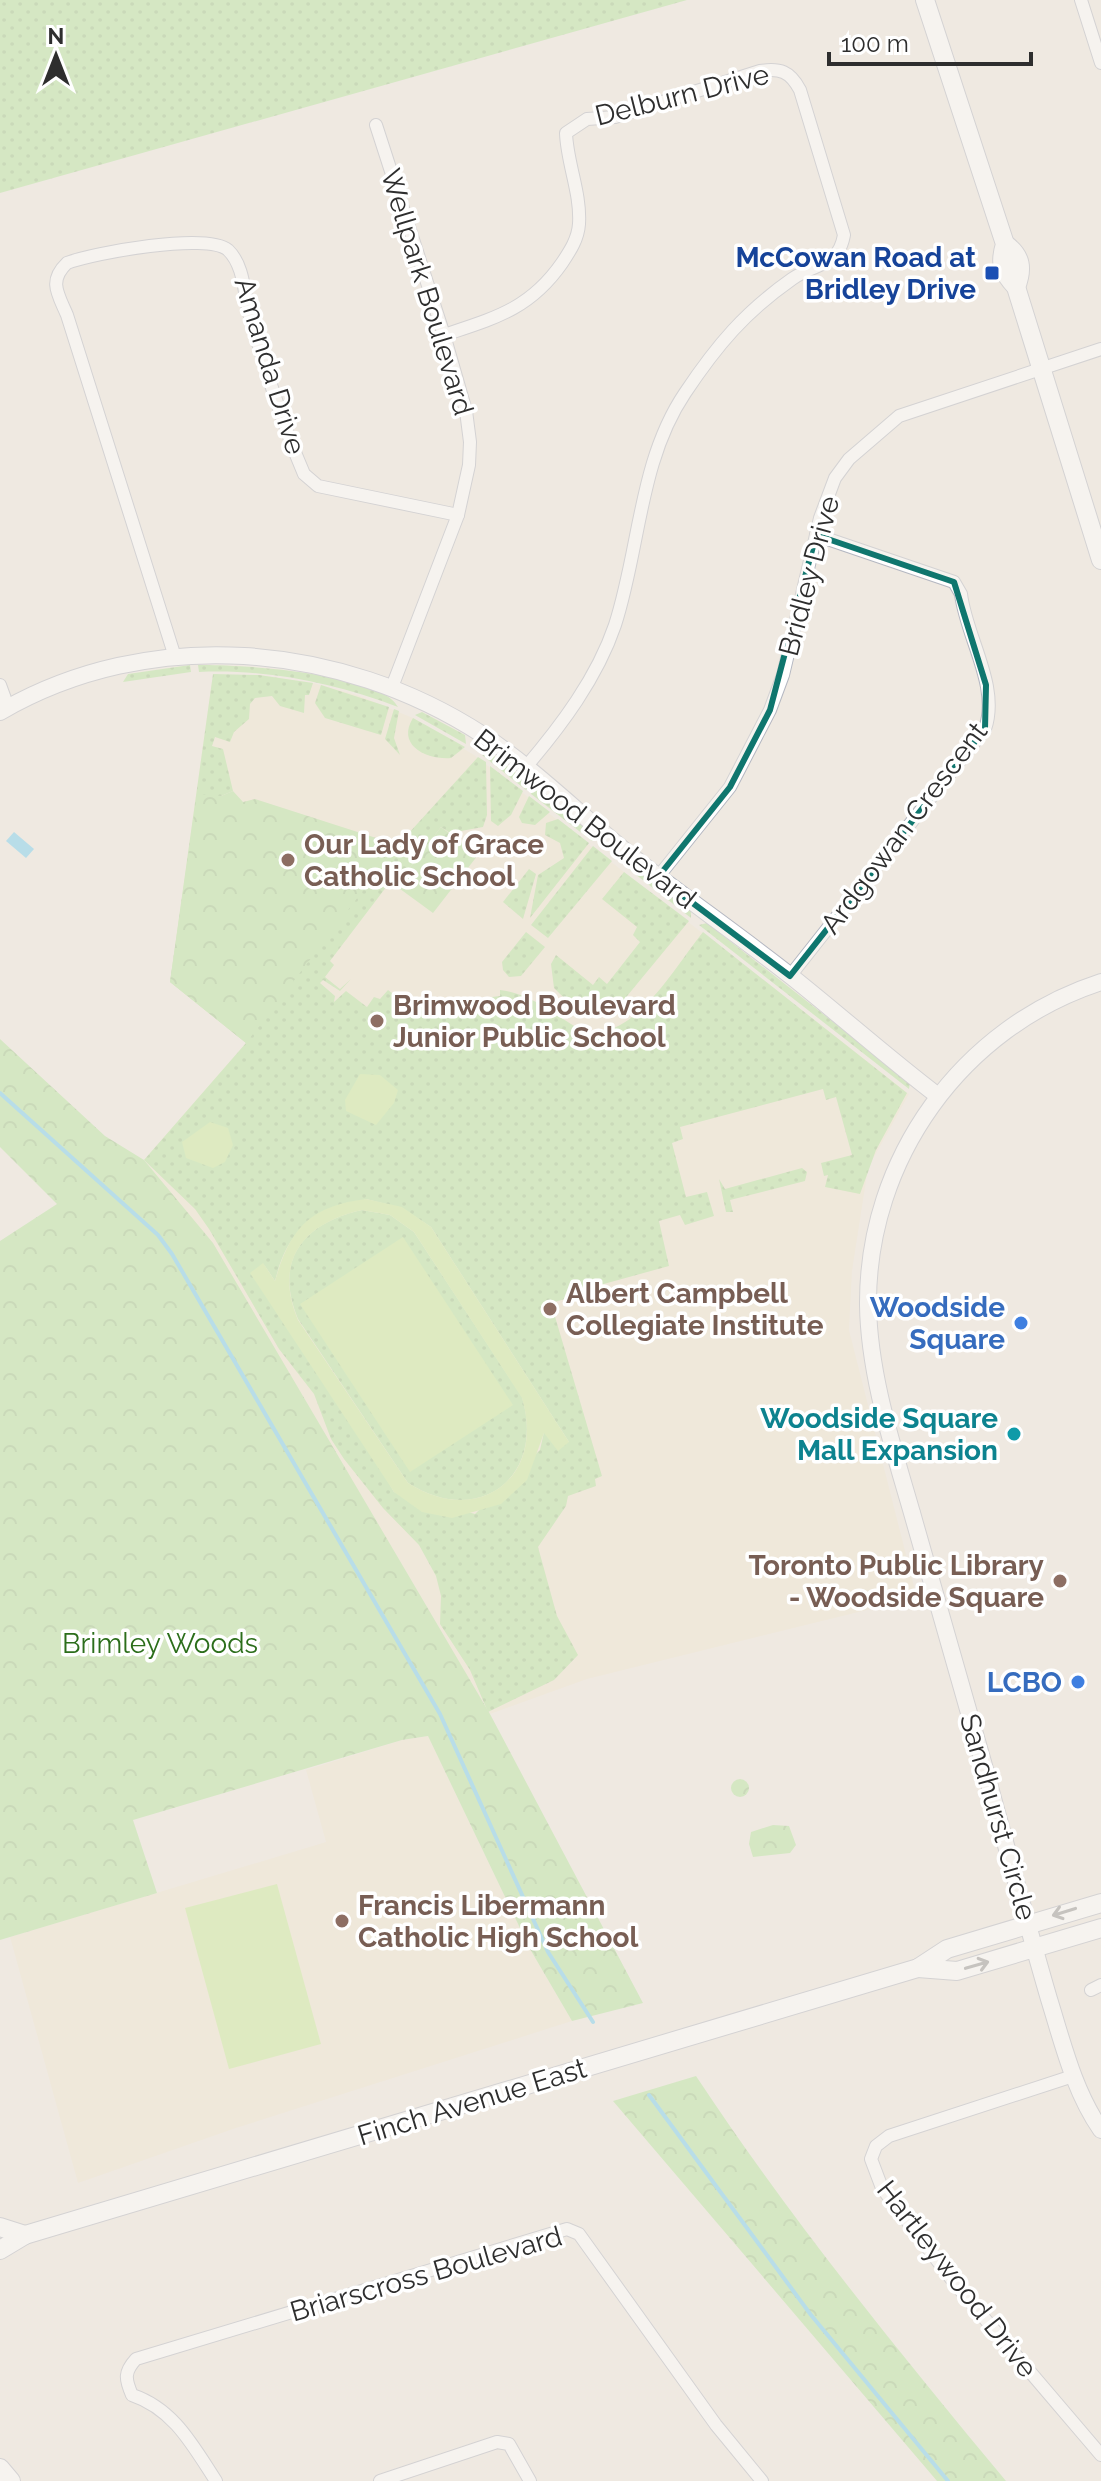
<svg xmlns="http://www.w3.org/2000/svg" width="1101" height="2481" viewBox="0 0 1101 2481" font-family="Raleway,sans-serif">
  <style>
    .education { fill: #f0e6d1 }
    .grass { fill: url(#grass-dots); fill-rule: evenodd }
    .park { fill: url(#park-crowns) }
    .pitch { fill: #c9ec9a; fill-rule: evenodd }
    .water { fill: #75cff0 }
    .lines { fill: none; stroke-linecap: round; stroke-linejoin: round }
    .stream { stroke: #75cff0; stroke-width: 4 }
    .minor-casing { stroke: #b4b7c1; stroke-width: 14 }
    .tertiary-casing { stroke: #b4b7c1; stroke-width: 18 }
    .secondary-casing { stroke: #b4b7c1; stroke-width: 20 }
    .minor { stroke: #fff; stroke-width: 12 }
    .tertiary { stroke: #fff; stroke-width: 16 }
    .secondary { stroke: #fff; stroke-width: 18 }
    .oneway { stroke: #969696 }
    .marked { fill: none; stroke: #0f766e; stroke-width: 6; stroke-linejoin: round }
    .transit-dot { fill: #1a4fb4; stroke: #fff; stroke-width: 3 }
    .education-dot { fill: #8d6e63; stroke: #fff; stroke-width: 3 }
    .shop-dot { fill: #3f7fe0; stroke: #fff; stroke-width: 3 }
    .culture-dot { fill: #0f9aa8; stroke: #fff; stroke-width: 3 }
    .labels { text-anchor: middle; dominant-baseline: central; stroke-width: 7; stroke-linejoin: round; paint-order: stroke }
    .street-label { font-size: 28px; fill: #2e2e2e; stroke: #fff }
    .transit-label { font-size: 28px; font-weight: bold; fill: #164399; stroke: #fff; text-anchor: end }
    .education-label { font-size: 28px; font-weight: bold; fill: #785e54; stroke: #fff; text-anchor: start }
    .shop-label { font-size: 28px; font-weight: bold; fill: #366cbe; stroke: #fff; text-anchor: end }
    .culture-label { font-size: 28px; font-weight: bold; fill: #0d838f; stroke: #fff; text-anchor: end }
    .park-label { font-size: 28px; fill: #2c6e1b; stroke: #fff }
  </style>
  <defs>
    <pattern id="grass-dots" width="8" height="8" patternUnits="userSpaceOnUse" patternTransform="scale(2)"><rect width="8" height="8" fill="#b6e59e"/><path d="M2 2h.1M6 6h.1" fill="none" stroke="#9dc588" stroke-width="1.8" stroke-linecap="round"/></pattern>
    <pattern id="park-crowns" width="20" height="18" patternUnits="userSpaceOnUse" patternTransform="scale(2)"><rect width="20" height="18" fill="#b6e59e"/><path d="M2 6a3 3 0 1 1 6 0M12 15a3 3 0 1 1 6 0" fill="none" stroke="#9dc588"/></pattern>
  </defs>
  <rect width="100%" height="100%" fill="#efe9e1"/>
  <g class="education">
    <path d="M259,675L313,683L357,695L413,718L474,755L909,1094L868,1168L852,1271L849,1330L916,1594L887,1605L587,1679L490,1714L213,1244L144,1160L246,1043L170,982L212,681Z"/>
    <path d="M428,1736L530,1949L572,2021L236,2128L78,2183L10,1937L326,1842L306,1770L402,1740Z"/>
  </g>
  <g class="grass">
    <path d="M0,0H687L0,193Z"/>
    <path d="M190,665L191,672L123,682L128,674Z"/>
    <path d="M198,665C235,664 382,673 398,707C334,683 269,669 199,672Z"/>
    <path d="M213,674L259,675L313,683L309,695H305L304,713L280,706L272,696L255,698L250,704L249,719L234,732L230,742L215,737L212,746L223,749L233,791L221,796L344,913L398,845L478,757L486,762L487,815L483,827L450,833L441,827L396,886L390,882L330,961L334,965L325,977L340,989L351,979L340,991L323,980L320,983L335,996L334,1002L346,991L367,1007L374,997L380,999L388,990L413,1009L420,1001C444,1019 454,1025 478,1004L483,1009L492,997L500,996V990C527,993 547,1009 571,1024C624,1059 673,969 703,932L907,1093L876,1150L860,1194L825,1187L828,1175L824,1176L821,1163L852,1155L836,1097L826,1100L823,1089L680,1127L683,1139L672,1143L686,1197L707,1192L714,1216L685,1225L680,1215L659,1221L669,1266L571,1293L572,1297L551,1303L602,1476L595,1479L596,1486L568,1496L566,1506L538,1547L557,1616L578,1655L554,1680L488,1712L470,1670L440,1624L441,1596L436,1576L419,1545L383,1508L344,1459L331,1439L314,1394L279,1349L209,1229L195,1209L144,1160L246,1043L170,982ZM366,1199L402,1208L431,1227L569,1442L544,1432L540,1450L475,1514L394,1492L263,1263L275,1281C291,1220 312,1222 366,1199Z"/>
    <path d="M321,685L389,707L381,735L325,718L315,703Z"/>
    <path d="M394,709L399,711L394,738L400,755L385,739Z"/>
    <path d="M422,712L465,735L466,744L415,715Z"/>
    <path d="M413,718L465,747L451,758C426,760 396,745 413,718Z"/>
    <path d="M482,755L494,756L530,784L526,790Z"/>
    <path d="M490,766L523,791L511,815L498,826L491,821Z"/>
    <path d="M534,787L596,836L592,841L531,794Z"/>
    <path d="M529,796L550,812L535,825L522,823L519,817Z"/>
    <path d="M558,819L589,843L530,918L538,875L564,858L560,843L545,835L546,823Z"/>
    <path d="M593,846L612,861L548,938L531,925Z"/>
    <path d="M636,867L691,910V918L630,870Z"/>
    <path d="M529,869L536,874L523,919L503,902Z"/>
    <path d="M624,872L689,921L618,1007C593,1025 573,1007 554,988L551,964L556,955L593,985L599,977L607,984L640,942L633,935L637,927L602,899Z"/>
    <path d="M707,923L910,1082L909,1089L699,925Z"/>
    <path d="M526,932L545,947L521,976L509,977L503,970L502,962Z"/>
    <path d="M802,1168L807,1172L805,1181L730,1200L733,1212H726L719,1179L725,1189Z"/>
    <path d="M362,1210L390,1215L414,1232L522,1397C546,1478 478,1528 408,1483L298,1319C273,1259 304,1223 362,1210Z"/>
  </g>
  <g class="park">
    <path d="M233,791L243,802L255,799L398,845L246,1043L170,982L197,794L221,796Z"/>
    <path d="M441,827L478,855L433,913L396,886Z"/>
    <path d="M0,1039L105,1136L144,1160L213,1243L490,1714L643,2003L572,2021L530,1949L428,1736L402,1740L133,1820L157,1893L0,1940V1241L57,1204L0,1147Z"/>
    <circle cx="740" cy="1788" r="9"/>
    <path d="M773,1825L789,1826L796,1845L790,1853L753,1857L749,1844L751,1832Z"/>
    <path d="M696,2076C790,2218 897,2350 1006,2481H937L613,2101Z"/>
  </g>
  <g class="pitch">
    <path d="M360,1074L380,1075L398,1090L394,1103L376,1125L346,1111L345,1100Z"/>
    <path d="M210,1122L228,1128L233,1145L225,1162L213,1168L186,1158L182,1142Z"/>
    <path d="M366,1199L402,1207L431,1227L569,1442L558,1451L544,1433L527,1480L501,1504L452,1518L422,1512L394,1492L250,1273L263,1263L275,1281C290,1228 310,1206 366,1199ZM362,1210L390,1215L414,1232L522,1398C546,1478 478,1528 408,1483L298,1320C273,1260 304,1223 362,1210Z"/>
    <path d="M403,1237L513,1405L410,1472L300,1304Z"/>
    <path d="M277,1884L321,2044L229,2069L185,1908Z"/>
  </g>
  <path class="water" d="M14,832L34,849L26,858L6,841Z"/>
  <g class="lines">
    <g class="stream">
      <path d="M0,1093L158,1235L172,1254L440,1714L548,1952L593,2022"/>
      <path d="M649,2095L811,2315L948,2481"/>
    </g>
    <defs>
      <g id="minor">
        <path d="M1081,0L1101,63"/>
        <path d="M376,125L444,335L466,411L470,442L469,465L458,515L392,687"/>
        <path d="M444,335C495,318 530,309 562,263C570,251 578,239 579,224C581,193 567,163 566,133L587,119L615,117L760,71C780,68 790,71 800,90L844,235C838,268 816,262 792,279C745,312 717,345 685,393C639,461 640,548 615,625C597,678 561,726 525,768"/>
        <path d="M175,657L67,315C58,294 48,281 67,263C94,253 207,232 228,250C244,265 244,293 249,313C265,367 282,423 304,474L318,486L458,515"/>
        <path d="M0,685L8,707"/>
        <path d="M658,877L730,787L770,710L783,675L820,518L835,478L849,459L899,416L1101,349"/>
        <path d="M790,976L985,729C1000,686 966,637 961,594L954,582L816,535"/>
        <path d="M1091,1990L1101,1985"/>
        <path d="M1073,2076L889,2136L876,2146L871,2159L882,2188L956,2285L1101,2455"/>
        <path d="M216,2481C193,2446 174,2409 132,2395C125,2379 124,2372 136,2359L567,2229L579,2234L716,2425L762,2481"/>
        <path d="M380,2481L497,2442L509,2444L530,2481"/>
      </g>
      <g id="tertiary">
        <path d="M0,712C150,625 340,642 483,735C536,770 583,818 633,857C685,898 740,936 792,977C841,1016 888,1058 938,1096"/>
        <path d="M1101,982C962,1027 867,1159 868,1305C869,1375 893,1447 912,1513C936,1596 960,1679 983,1762C1005,1841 1026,1920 1049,1999C1063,2044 1074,2091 1101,2130"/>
      </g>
      <g id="secondary">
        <path d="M925,0L1005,244C999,264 1002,272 1016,287L1101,560"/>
        <path d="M1005,244C1022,256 1023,269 1016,287"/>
        <path d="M918,1968L957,1971L1101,1928"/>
        <path d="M0,2227L25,2235"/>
        <path d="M0,2250L25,2235L918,1968L947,1949L1101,1903"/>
        <path d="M0,2468L11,2481"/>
      </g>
    </defs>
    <use href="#minor" class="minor-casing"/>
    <use href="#tertiary" class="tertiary-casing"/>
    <use href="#secondary" class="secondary-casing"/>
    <use href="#minor" class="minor"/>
    <use href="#tertiary" class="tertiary"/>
    <use href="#secondary" class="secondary"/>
  </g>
  <defs><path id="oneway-shaft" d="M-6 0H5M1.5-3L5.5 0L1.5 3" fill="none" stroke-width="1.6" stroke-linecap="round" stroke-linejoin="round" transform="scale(2)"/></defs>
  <g class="oneway">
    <use href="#oneway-shaft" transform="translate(1064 1912) rotate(163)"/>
    <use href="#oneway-shaft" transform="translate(977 1965) rotate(-16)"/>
  </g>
  <path d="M0 0H1101V2481H0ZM816,535L954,582L986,685L985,729L790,976L658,877L730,787L770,710Z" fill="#efe9e1" fill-opacity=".55" fill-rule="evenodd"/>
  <path class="marked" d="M816,535L954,582L986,685L985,729L790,976L658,877L730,787L770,710Z"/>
  <rect class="transit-dot" x="984" y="265" width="16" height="16" rx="4"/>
  <g class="education-dot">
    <circle cx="288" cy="860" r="8"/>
    <circle cx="377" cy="1021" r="8"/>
    <circle cx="550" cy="1309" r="8"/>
    <circle cx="1060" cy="1581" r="8"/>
    <circle cx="342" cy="1921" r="8"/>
  </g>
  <g class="shop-dot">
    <circle cx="1021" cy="1323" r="8"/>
    <circle cx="1078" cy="1682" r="8"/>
  </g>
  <circle class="culture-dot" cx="1014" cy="1434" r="8"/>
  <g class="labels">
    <g class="street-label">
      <text transform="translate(682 95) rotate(-14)">Delburn Drive</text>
      <text transform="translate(427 292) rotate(73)">Wellpark Boulevard</text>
      <text transform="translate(270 366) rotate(73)">Amanda Drive</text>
      <text transform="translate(809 576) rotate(-75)">Bridley Drive</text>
      <text transform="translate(585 819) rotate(38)">Brimwood Boulevard</text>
      <text transform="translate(904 828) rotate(-53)">Ardgowan Crescent</text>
      <text transform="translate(998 1817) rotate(74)">Sandhurst Circle</text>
      <text transform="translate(472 2102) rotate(-17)">Finch Avenue East</text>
      <text transform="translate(426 2274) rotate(-16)">Briarscross Boulevard</text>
      <text transform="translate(957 2279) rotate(52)">Hartleywood Drive</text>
    </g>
    <g class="transit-label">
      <text x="976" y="257">McCowan Road at<tspan x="976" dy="32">Bridley Drive</tspan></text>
    </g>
    <g class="education-label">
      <text x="304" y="844">Our Lady of Grace<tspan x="304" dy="32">Catholic School</tspan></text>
      <text x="393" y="1005">Brimwood Boulevard<tspan x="393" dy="32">Junior Public School</tspan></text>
      <text x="566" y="1293">Albert Campbell<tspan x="566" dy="32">Collegiate Institute</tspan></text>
      <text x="1044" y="1565" text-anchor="end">Toronto Public Library<tspan x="1044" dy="32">- Woodside Square</tspan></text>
      <text x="358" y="1905">Francis Libermann<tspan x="358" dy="32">Catholic High School</tspan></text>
    </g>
    <g class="shop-label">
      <text x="1005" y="1307">Woodside<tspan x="1005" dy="32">Square</tspan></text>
      <text x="1062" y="1682">LCBO</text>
    </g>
    <g class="culture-label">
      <text x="998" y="1418">Woodside Square<tspan x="998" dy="32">Mall Expansion</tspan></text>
    </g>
    <g class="park-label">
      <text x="160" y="1643">Brimley Woods</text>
    </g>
  </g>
  <g transform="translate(56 56)" stroke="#ffffff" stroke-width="6" paint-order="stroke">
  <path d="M0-6L14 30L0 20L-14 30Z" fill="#2e2e2e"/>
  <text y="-12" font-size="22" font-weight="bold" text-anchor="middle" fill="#2e2e2e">N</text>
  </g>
  <path d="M829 52v12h202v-12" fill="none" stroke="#2e2e2e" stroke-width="4"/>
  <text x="841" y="52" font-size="24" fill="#2e2e2e" stroke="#ffffff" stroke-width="6" paint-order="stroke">100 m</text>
</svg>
